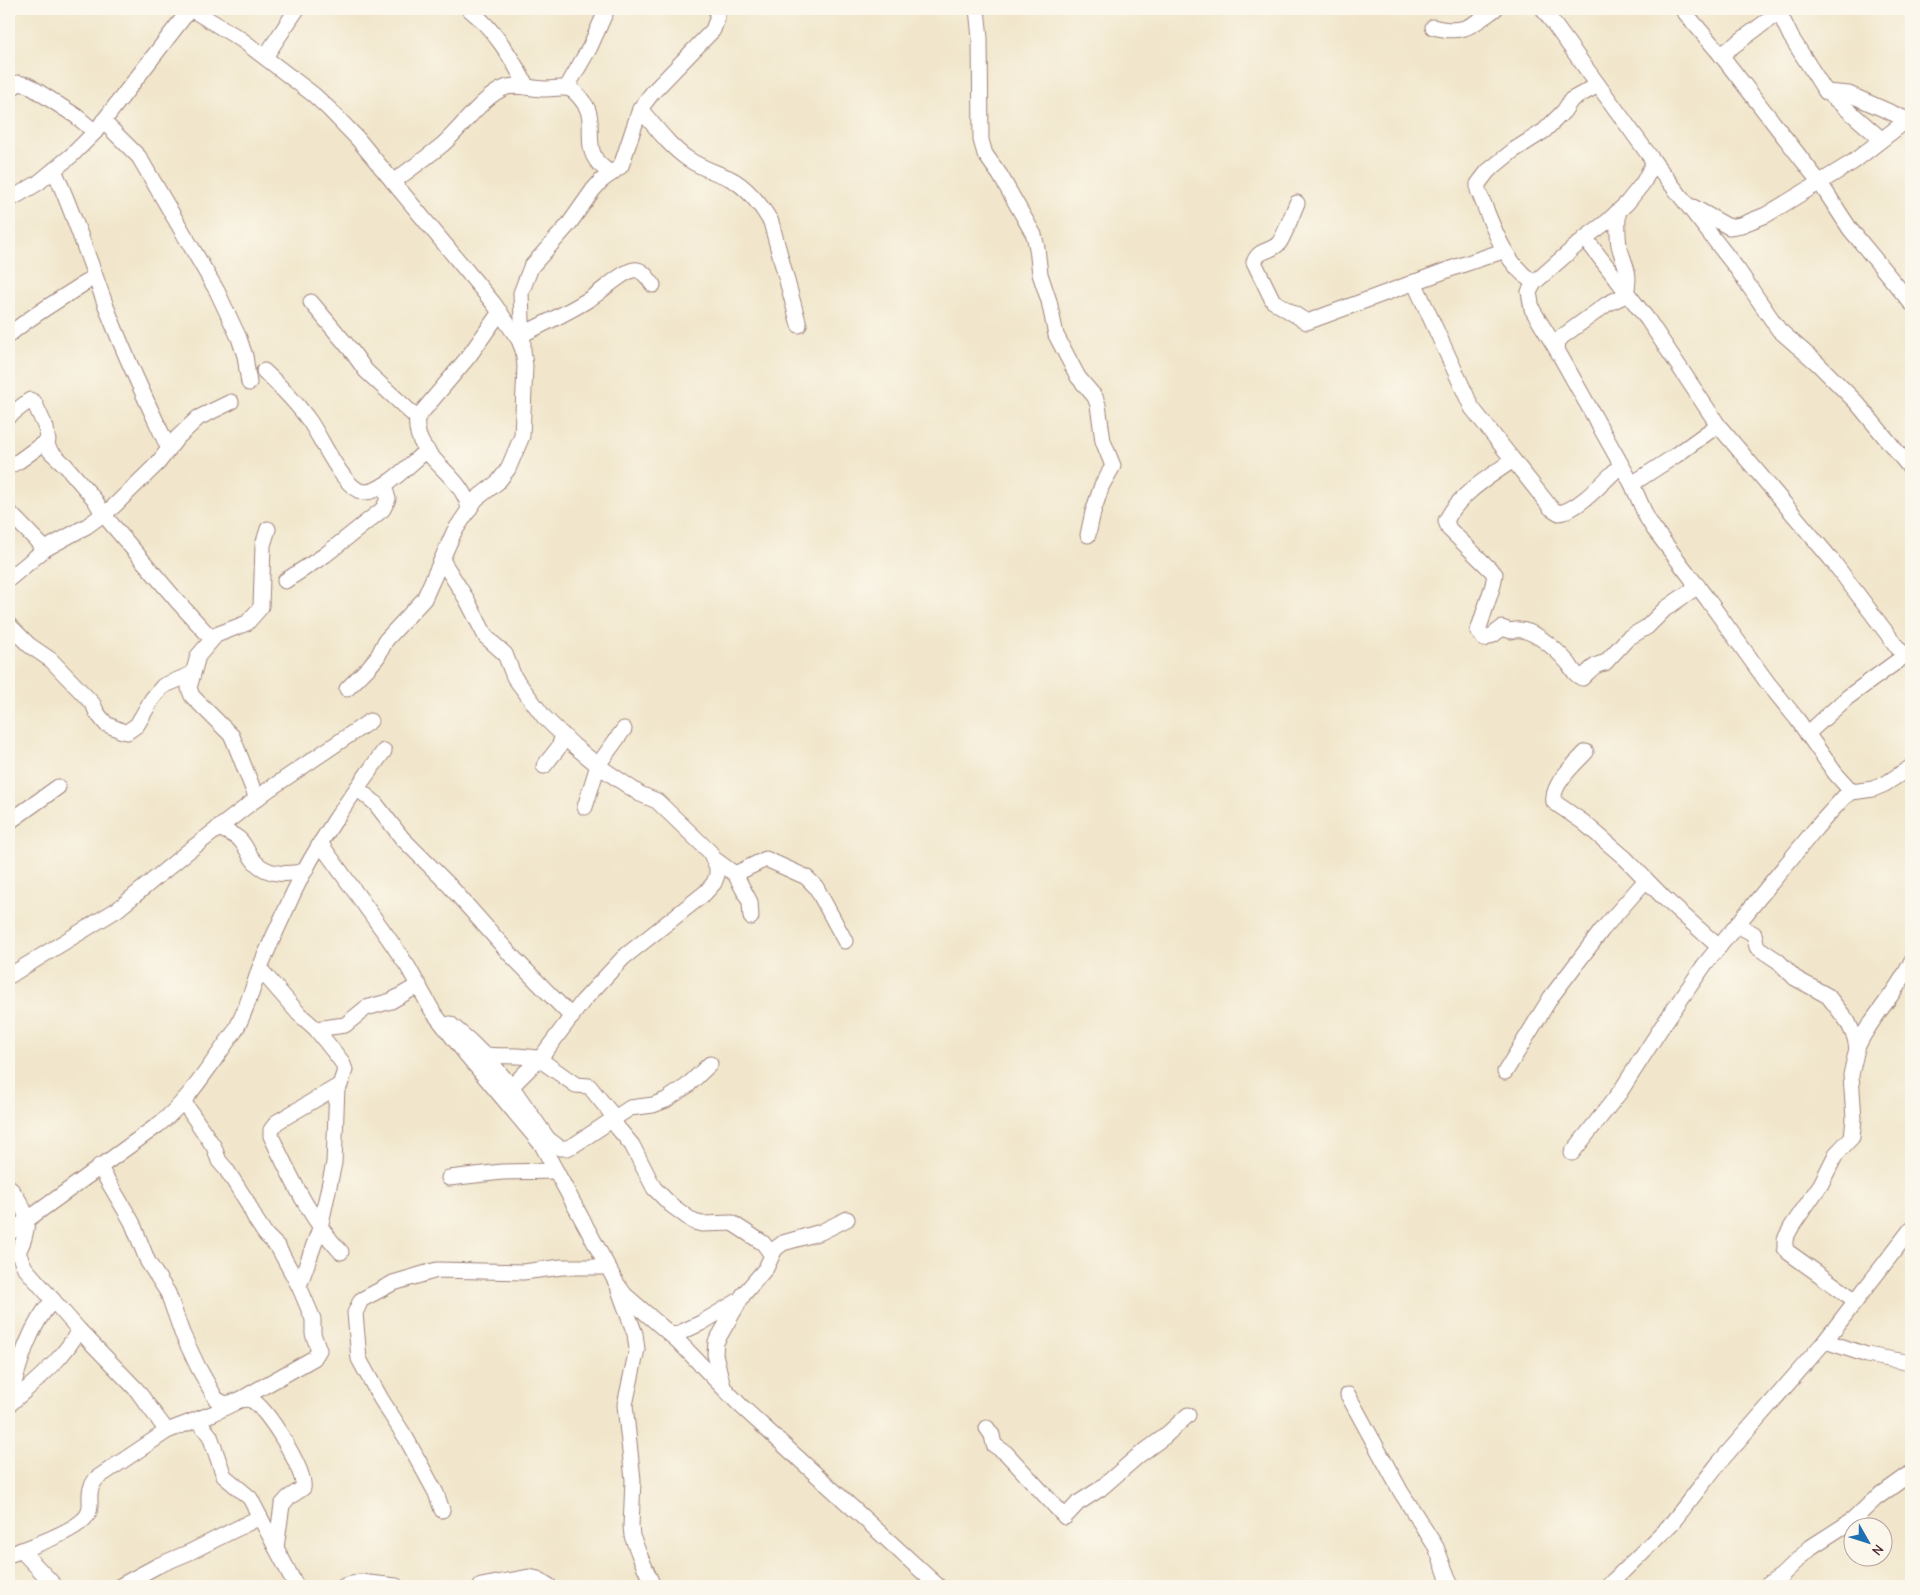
<svg xmlns="http://www.w3.org/2000/svg" width="1920" height="1595" viewBox="0 0 1920 1595" font-family="'Comic Neue',sans-serif">
  <style>
    .lines { fill: none; stroke-linecap: round; stroke-linejoin: round }
    .minor-casing { stroke: #9e827b; stroke-width: 17 }
    .minor { stroke: #fff; stroke-width: 15 }
  </style>
  <rect width="100%" height="100%" fill="#fbf7ec"/>
  <filter id="ink" filterUnits="userSpaceOnUse"><feTurbulence type="fractalNoise" baseFrequency=".02" numOctaves="2"/><feDisplacementMap in="SourceGraphic" scale="10" xChannelSelector="R" yChannelSelector="G"/><feConvolveMatrix kernelMatrix="1 2 1 2 8 2 1 2 1" color-interpolation-filters="sRGB"/></filter>
  <filter id="wash" filterUnits="userSpaceOnUse"><feTurbulence type="fractalNoise" baseFrequency=".0096" numOctaves="4" result="noise"/><feDisplacementMap in="SourceGraphic" scale="20" xChannelSelector="R" yChannelSelector="G"/><feGaussianBlur stdDeviation="1.12" result="paint"/><feColorMatrix in="noise" values="0 0 0 0 0 0 0 0 0 0 0 0 0 0 0 0 0 1.4 0 .05"/><feComposite in="paint" operator="in"/></filter>
  <g filter="url(#wash)">
    <rect width="100%" height="100%" fill="#f1e6cb"/>
  </g>
  <g filter="url(#ink)">
    <g class="lines">
      <defs>
        <g id="minor">
          <path d="M191,9L242,40L314,95L329,109L357,138L494,304L519,340L523,350L525,366L522,436L508,469L498,482L476,499L454,532L424,599L386,640L378,656L369,667L347,689"/>
          <path d="M469,9C495,30 512,58 527,87"/>
          <path d="M977,9L980,38L981,140L985,154L1000,175L1034,235L1037,248L1040,274L1049,301L1056,335L1078,377L1095,397L1098,405L1103,441L1113,466L1102,485L1093,512L1088,535"/>
          <path d="M1543,9L1654,162L1738,270L1779,330L1817,363L1857,403L1911,469"/>
          <path d="M1682,9L1721,55L1820,183L1850,229L1911,303"/>
          <path d="M1779,12L1791,37L1824,89L1881,139"/>
          <path d="M1433,27C1464,35 1471,26 1495,9"/>
          <path d="M1721,55L1783,9"/>
          <path d="M265,57L297,9"/>
          <path d="M567,87L590,47L607,9"/>
          <path d="M9,91L18,83L28,85L76,116L95,132"/>
          <path d="M1826,92L1849,94L1908,120"/>
          <path d="M640,109C655,126 669,146 688,159C701,168 715,172 729,178C746,186 762,206 771,222L799,325"/>
          <path d="M103,121L139,157L217,291L239,338L245,356L249,383"/>
          <path d="M54,170C74,214 89,260 106,306C124,355 147,402 169,449"/>
          <path d="M393,182C409,170 426,158 442,145C461,129 483,95 507,87C519,84 532,89 545,89C566,89 569,82 584,103C596,118 585,142 595,158C598,165 606,169 611,174"/>
          <path d="M9,200L38,183L72,155L95,132L190,9"/>
          <path d="M1297,203C1293,212 1284,237 1279,243C1270,253 1260,248 1254,262L1273,301L1307,322L1453,268L1503,251"/>
          <path d="M1693,207L1729,227L1741,225L1766,215L1853,162L1911,117"/>
          <path d="M1618,212C1618,223 1617,234 1619,245C1623,263 1632,272 1626,292"/>
          <path d="M1585,238L1648,320L1718,425L1831,559L1904,656"/>
          <path d="M1414,282L1472,408L1551,508L1559,513C1579,510 1606,479 1621,465"/>
          <path d="M1534,283C1502,261 1493,225 1478,190V184L1488,171L1514,150L1544,131L1564,111L1571,100L1598,85"/>
          <path d="M1628,294L1607,304L1563,336L1558,341L1557,350L1632,484L1647,518L1654,529L1708,600L1767,682L1797,719L1835,773L1852,792"/>
          <path d="M311,302L351,350L366,371L417,418"/>
          <path d="M523,334C546,323 569,312 591,298C601,292 623,272 633,270C642,268 648,278 653,285"/>
          <path d="M9,335C35,312 67,296 95,276"/>
          <path d="M523,347L521,293L531,267L569,224L593,190L601,181L621,166L640,109L653,92L713,30L717,19V9"/>
          <path d="M1557,350L1532,309L1529,292L1534,283L1585,238L1608,221L1627,203L1643,183L1654,162"/>
          <path d="M264,371C280,386 295,401 308,419C320,434 344,492 365,492C384,492 412,462 427,450"/>
          <path d="M9,416L30,400L34,402L46,428L48,448L51,452L66,466L95,500L103,514L178,602L212,639"/>
          <path d="M1513,460C1489,477 1459,494 1446,521L1449,529L1495,574L1493,585L1478,631L1484,639L1493,635L1502,628L1511,631C1530,624 1557,650 1569,664C1573,670 1575,675 1582,678C1590,671 1594,664 1605,663L1628,638L1647,627L1665,609L1698,586"/>
          <path d="M9,466L19,461L48,440"/>
          <path d="M1632,484L1675,456L1718,425"/>
          <path d="M469,510C464,473 412,458 417,418L469,356L500,312"/>
          <path d="M9,512L45,549"/>
          <path d="M442,560L467,600L486,637L505,654L514,677L544,717L573,745L600,767L640,794L657,801L710,852L717,867V875L714,883L705,893L624,957L583,1001L542,1056L511,1087"/>
          <path d="M9,579L45,549L87,526L113,507L158,463L177,438L198,418L231,402"/>
          <path d="M285,581L325,555L383,509L388,499L384,485"/>
          <path d="M9,625L29,645L51,660L93,704L97,713L106,724L122,731L127,732L137,725L152,699L163,686L192,674"/>
          <path d="M1807,734L1848,697L1910,652"/>
          <path d="M1586,752C1575,764 1551,784 1554,802L1583,822L1625,858L1663,897L1719,947"/>
          <path d="M544,766L559,747L563,735"/>
          <path d="M357,788L375,803L402,838L448,884L510,954L572,1017"/>
          <path d="M257,799L232,736L192,696L189,688L198,656L216,635L247,623L261,607L263,545L268,529"/>
          <path d="M585,807L598,765L624,729"/>
          <path d="M9,822L58,787"/>
          <path d="M218,828C225,831 233,834 239,839C245,844 247,852 252,858C264,876 287,875 305,871"/>
          <path d="M320,843L387,936L408,967L433,1012L465,1053L542,1145L617,1284L625,1295L678,1341L740,1405L938,1586"/>
          <path d="M713,858L735,874L766,859L806,877L816,887L845,941"/>
          <path d="M735,874L750,902L751,917"/>
          <path d="M1737,925L1754,934L1757,947L1778,961L1795,978L1828,996L1848,1022L1855,1038L1857,1048L1851,1075L1854,1119L1852,1137L1836,1154L1821,1184L1792,1226L1785,1239V1248L1788,1252L1856,1301"/>
          <path d="M260,969L299,1014L316,1029L342,1062L345,1070L340,1085L277,1122L271,1130V1136C291,1177 309,1218 341,1252"/>
          <path d="M9,976L118,909L186,853L268,790L370,721"/>
          <path d="M450,1024L470,1041L489,1060L514,1090L548,1139L560,1148H567L574,1145L630,1108L653,1105L666,1100L687,1086L710,1064"/>
          <path d="M316,1029L345,1025L366,1008L391,1001L419,985"/>
          <path d="M1857,1048C1870,1017 1897,994 1911,962"/>
          <path d="M484,1055C503,1057 522,1054 540,1059"/>
          <path d="M539,1059L576,1085L589,1086L615,1118"/>
          <path d="M1505,1072L1551,997L1602,930L1646,880"/>
          <path d="M613,1119L617,1127L632,1145L654,1188L671,1205L694,1222L702,1224L732,1223L763,1243L772,1255"/>
          <path d="M1572,1153L1620,1092L1663,1025L1705,964L1816,828L1844,797L1852,792L1873,789L1885,784L1911,767"/>
          <path d="M99,1166L132,1222L148,1262L168,1293L182,1333L198,1367L216,1399L225,1404C232,1403 244,1397 251,1400C266,1406 307,1473 303,1488L288,1498L282,1505L276,1548"/>
          <path d="M449,1178L502,1172L556,1171"/>
          <path d="M9,1187C20,1201 31,1216 25,1234C24,1241 20,1247 18,1253L25,1268L79,1330L136,1389L167,1431"/>
          <path d="M9,1233L158,1125C190,1100 211,1063 235,1031C246,1011 252,991 259,970C269,945 281,921 292,896C316,844 350,797 384,751"/>
          <path d="M299,1286L320,1228L334,1163L337,1087"/>
          <path d="M619,1290L635,1334L637,1349L625,1405L633,1480L631,1526L632,1536L639,1554L653,1586"/>
          <path d="M673,1336L701,1323L738,1301"/>
          <path d="M1825,1341L1867,1355L1911,1363"/>
          <path d="M723,1387L715,1354L716,1342L743,1295L766,1268L775,1249L783,1243L821,1232L847,1219"/>
          <path d="M1348,1395L1401,1492L1436,1547L1451,1586"/>
          <path d="M9,1401C19,1365 28,1328 53,1300"/>
          <path d="M9,1405C34,1382 62,1361 79,1330"/>
          <path d="M198,1420L210,1436L224,1476L250,1498L296,1586"/>
          <path d="M987,1428L992,1435L994,1445L1006,1453L1065,1517L1078,1503L1100,1489L1138,1456L1164,1437L1188,1415"/>
          <path d="M442,1510L436,1493L406,1438L381,1399L359,1359L355,1313L361,1300L393,1283L437,1270L523,1272L562,1267H608"/>
          <path d="M21,1550L55,1586"/>
          <path d="M9,1555C27,1548 79,1531 88,1514C94,1503 84,1493 97,1478L167,1431L214,1413L234,1403L314,1358L319,1350L313,1334V1319L299,1286L278,1247L266,1235L256,1220L246,1200L226,1169L219,1161L214,1147L183,1101"/>
          <path d="M120,1586L157,1566L190,1552L260,1517"/>
          <path d="M344,1586L360,1582L396,1586"/>
          <path d="M481,1586L529,1577L538,1579L549,1586"/>
          <path d="M1608,1586L1671,1524L1718,1464L1825,1341L1911,1229"/>
          <path d="M1766,1586L1781,1576L1811,1547L1853,1520L1875,1499L1911,1473"/>
        </g>
      </defs>
      <use href="#minor" class="minor-casing"/>
      <use href="#minor" class="minor"/>
    </g>
  </g>
  <rect width="1920" height="1595" fill="none" stroke="#fbf7ec" stroke-width="30"/>
  <g transform="translate(1868 1542) rotate(129)"><circle r="24" fill="#fbf7ec" stroke="#b4a19f"/>
  <path d="M0-4L9 19L0 12L-9 19Z" fill="#1f6fb2"/>
  <text y="-8" font-size="14" font-weight="bold" text-anchor="middle" fill="#4a1f2b">N</text>
  </g>
</svg>
